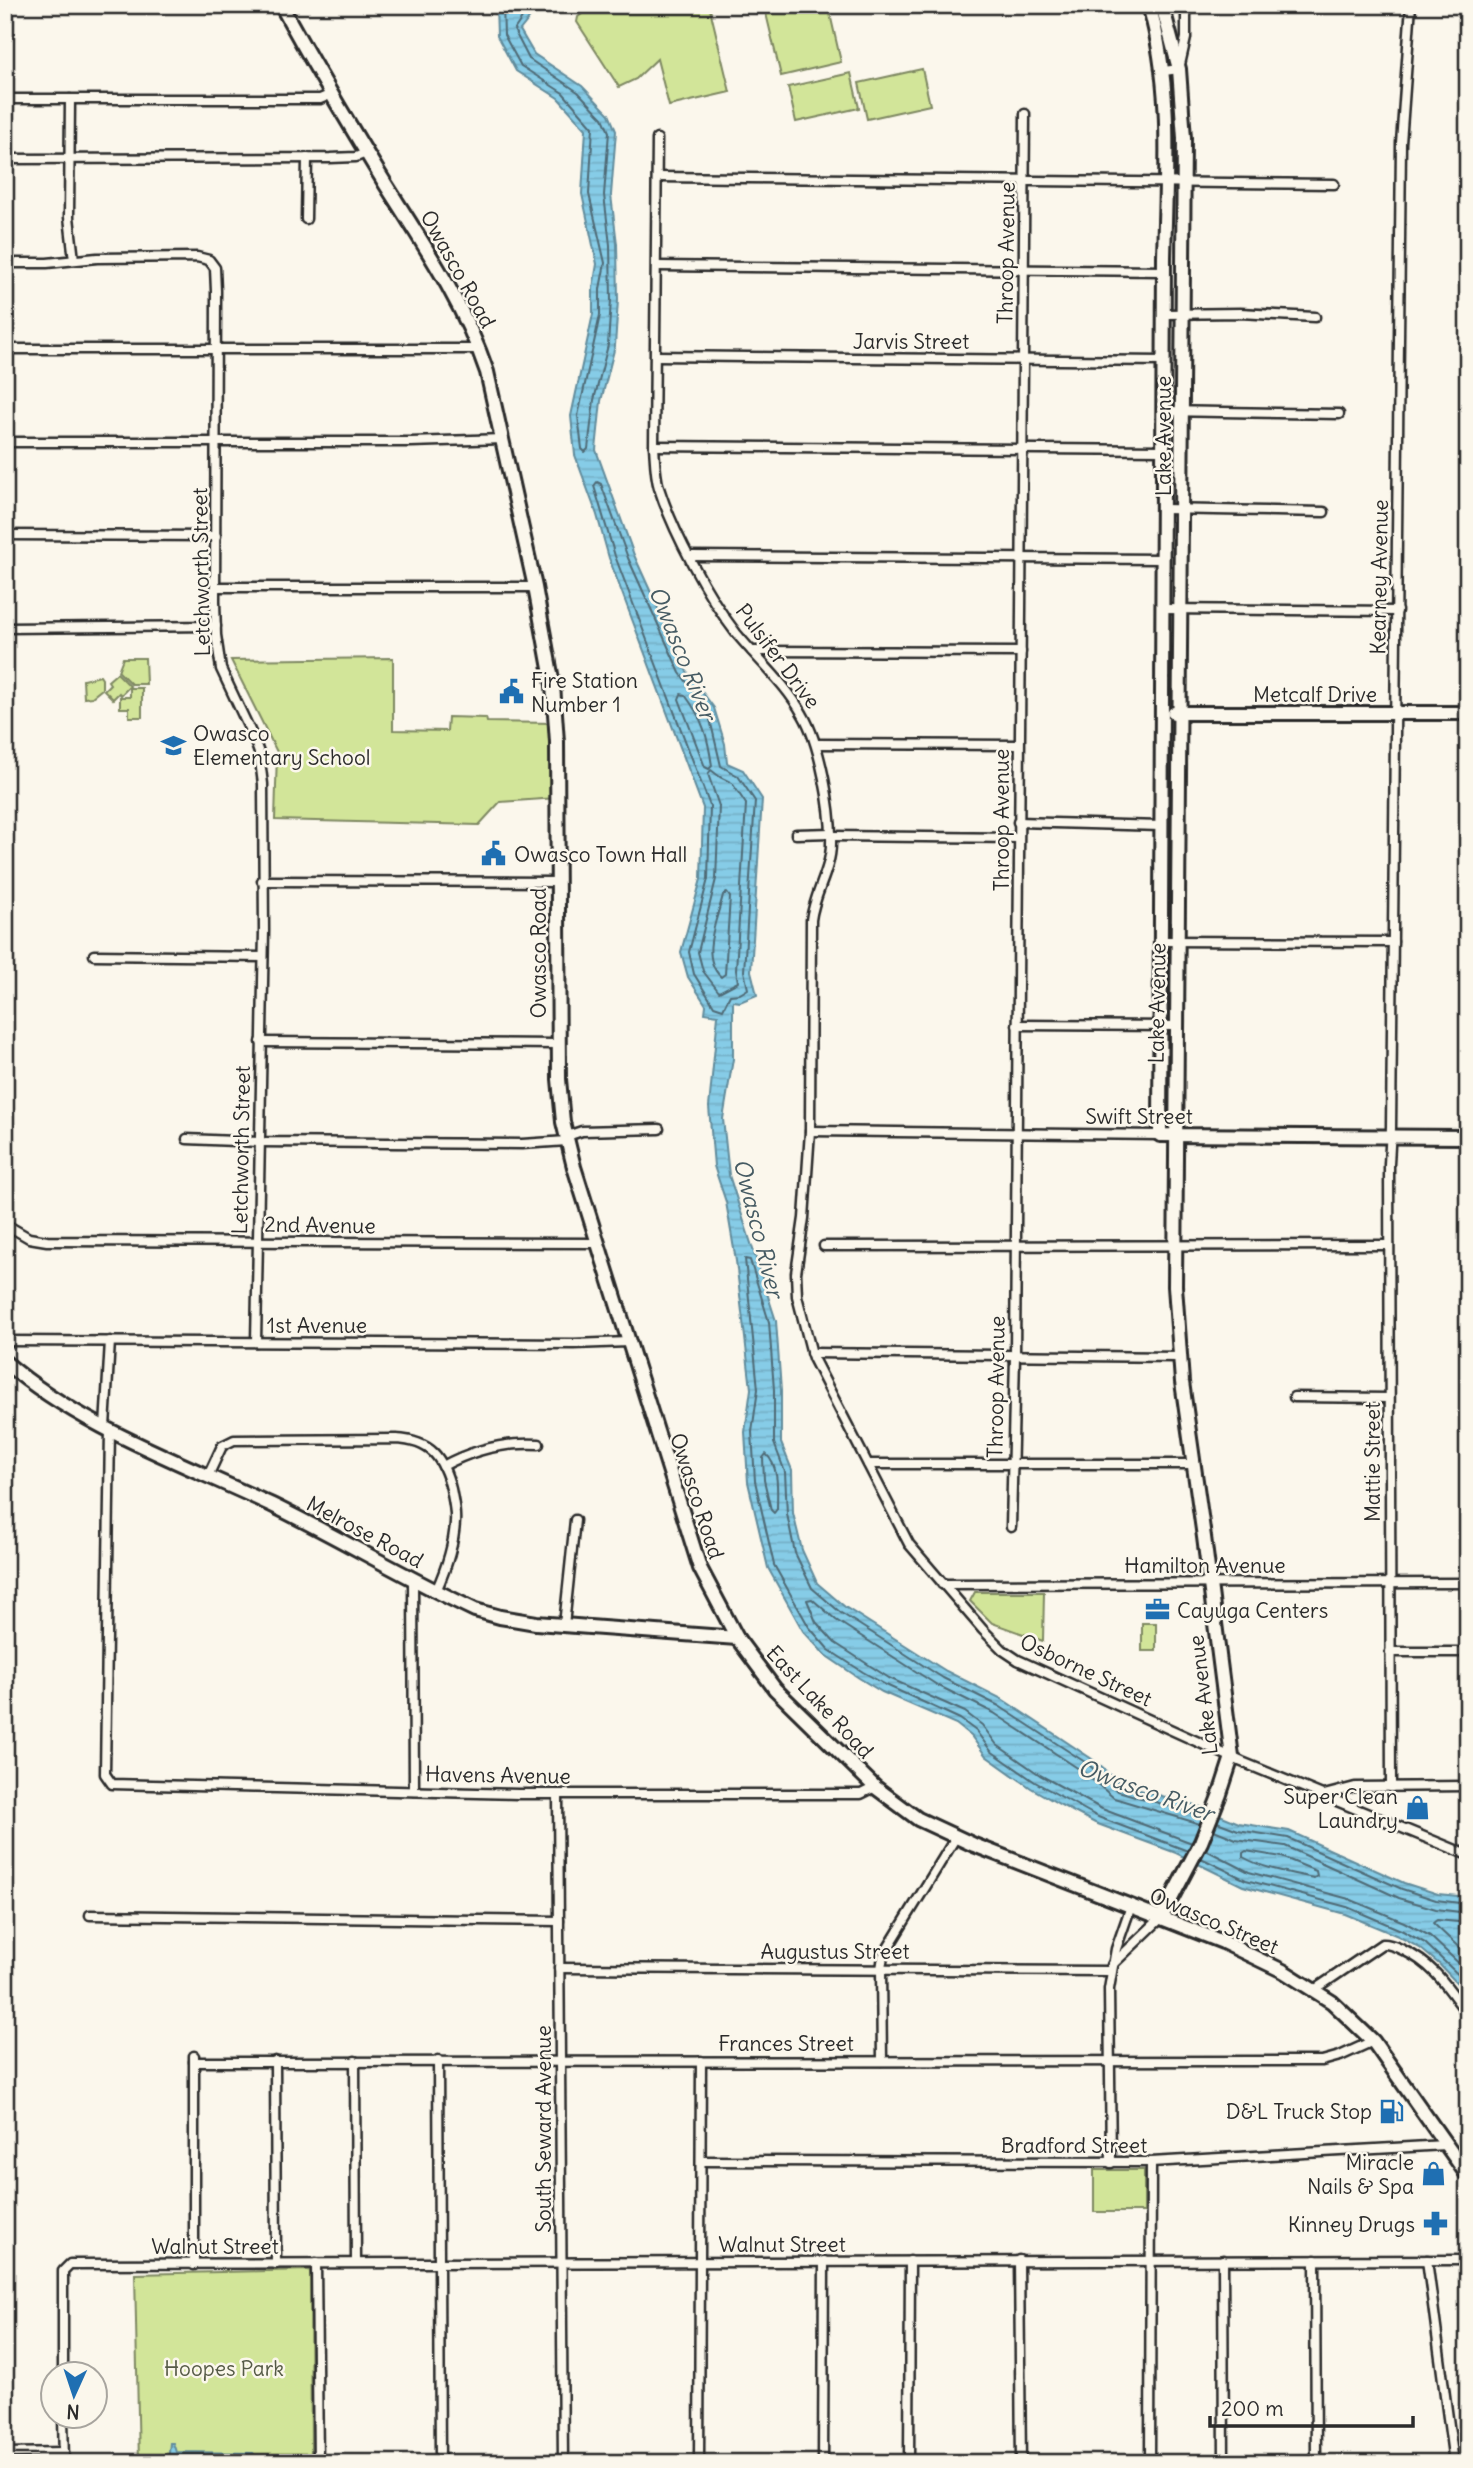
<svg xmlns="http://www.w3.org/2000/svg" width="1473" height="2468" viewBox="0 0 1473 2468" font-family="Delius,sans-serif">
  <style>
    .green { fill: #d2e599; stroke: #7e8862; stroke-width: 2 }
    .water { fill: url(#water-rules); stroke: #628c9c; stroke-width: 2 }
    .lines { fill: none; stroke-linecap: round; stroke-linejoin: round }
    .shore { stroke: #4f6b76; stroke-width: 2 }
    .street-casing { stroke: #2b2b2b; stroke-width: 13 }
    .secondary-casing { stroke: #2b2b2b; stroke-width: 18 }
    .street { stroke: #fbf7ec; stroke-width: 8 }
    .secondary { stroke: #fbf7ec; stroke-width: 12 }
    .labels { text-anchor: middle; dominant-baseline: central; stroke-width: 5; stroke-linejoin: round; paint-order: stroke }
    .street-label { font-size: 21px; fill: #2b2b2b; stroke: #fbf7ec }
    .poi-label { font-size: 21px; fill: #2b2b2b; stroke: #fbf7ec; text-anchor: start }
    .park-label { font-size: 21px; fill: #555a46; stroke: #fbf7ec }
    .water-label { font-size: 23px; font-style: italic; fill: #465b63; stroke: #fbf7ec }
  </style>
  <defs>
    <pattern id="water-rules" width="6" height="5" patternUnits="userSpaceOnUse" patternTransform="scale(1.75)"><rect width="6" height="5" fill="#86cce7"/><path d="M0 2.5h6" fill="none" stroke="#74afc6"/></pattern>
  </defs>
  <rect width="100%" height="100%" fill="#fbf7ec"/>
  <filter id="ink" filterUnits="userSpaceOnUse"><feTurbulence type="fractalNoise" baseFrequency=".0143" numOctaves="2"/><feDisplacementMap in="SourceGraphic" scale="14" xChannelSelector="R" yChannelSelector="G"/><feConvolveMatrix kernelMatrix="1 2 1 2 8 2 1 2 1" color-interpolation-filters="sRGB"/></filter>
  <g filter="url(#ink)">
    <g class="green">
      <path d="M593,5H709L730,92L669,106L657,59L636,79L619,87L577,22L578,17Z"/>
      <path d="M764,5H828L841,62L781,76Z"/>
      <path d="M922,69L930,105L867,119L859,83Z"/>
      <path d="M851,73L859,108L796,122L788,87Z"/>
      <path d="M123,658H145L146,684H131L118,671Z"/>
      <path d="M393,658V730L447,731L448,717L486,718L487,722L556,723L557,798L500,802L479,825L275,820L277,752L231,660Z"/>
      <path d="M117,673L130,686L121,695L119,693L113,699L104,690L110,684L108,681Z"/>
      <path d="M100,676L102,679V689L92,697L84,698L83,680Z"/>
      <path d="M130,688H142V717H129V708H120V697H130Z"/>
      <path d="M975,1592H1044L1043,1641L992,1623L970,1601Z"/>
      <rect x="1142" y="1623" width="14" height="28"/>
      <rect x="1094" y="2170" width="50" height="42"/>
      <path d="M310,2270L311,2463H139L135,2274Z"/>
    </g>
    <g class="water">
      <path d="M496,5H546L536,10L520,30L534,54L582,86L609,114L616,131L611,195L617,244L618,300L615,346L601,401L596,450L634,555L686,670L714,708L725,744L727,763L743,770L762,799L751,971L757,995L740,1002L733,1001V1059L723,1119L729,1175L776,1321L781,1390V1443L792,1470L793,1513L802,1550L817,1583L845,1607L946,1671L1002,1699L1092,1759L1122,1785L1198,1806L1239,1823L1289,1831L1404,1883L1438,1894L1468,1897V1995L1439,1964L1420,1948L1398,1936L1345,1914L1243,1886L1176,1853L1095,1823L1061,1805L1031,1788L986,1756L971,1736L956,1724L882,1692L859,1678L825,1655L803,1631L768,1568L748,1482L745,1432L751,1389L736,1261L726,1202L714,1166L709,1107L718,1015L705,1013L706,1005L688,977L681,952L701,879L703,808L609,558L597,515L575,455L571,416L593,314V288L597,264L582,194L586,129L558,98L516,71L497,36Z"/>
      <path d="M170,2443H173L176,2452L253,2453L261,2463H168Z"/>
    </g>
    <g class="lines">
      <g class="shore">
        <path d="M503,5L504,35L521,66L563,93L593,127L589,194L605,263L600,289V315L578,416L582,449L585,452L588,449L594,400L608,345L611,300L610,245L604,195L609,132L603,118L578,92L529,59L514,30L531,5"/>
        <path d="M597,482L601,484L628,558L680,673L708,711L721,766L738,776L755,801L744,971L748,989L740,994L730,995L723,1009L714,1006L694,974L689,952L708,879L710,806L615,556L594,486Z"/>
        <path d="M681,694L685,695C703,719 708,737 712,766L709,769L705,767L679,699Z"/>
        <path d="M711,770L720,777L732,783L746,804L736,970L738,982L719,992L703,971L698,952L716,879L719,806L708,774Z"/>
        <path d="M727,893L730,897L725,974L721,977C699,956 717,921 723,895Z"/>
        <path d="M766,1454C780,1467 777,1492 777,1509L774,1513L771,1510L764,1480L763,1458Z"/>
        <path d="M1217,1822L1238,1830L1288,1838L1402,1889L1436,1900L1468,1904"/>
        <path d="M1214,1830L1236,1839L1285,1846L1399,1898L1436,1909L1468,1913"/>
        <path d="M1192,1843L1102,1809L1040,1775L997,1745L982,1725L965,1712L889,1678L835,1643L816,1622L807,1600L812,1599L836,1620L937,1685L994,1713L1082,1771L1114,1798L1200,1824"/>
        <path d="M1206,1850L1249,1872L1349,1899L1404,1922L1430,1936L1468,1972"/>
        <path d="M1188,1851L1098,1817L1035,1782L991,1751L976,1731L960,1719L886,1685L863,1672L829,1650L809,1627L774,1565L755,1481L752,1432L758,1389L745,1259L750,1260L769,1322L774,1390V1443L785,1472L787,1514L795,1553L812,1588L841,1613L943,1678L999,1706L1088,1764L1118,1791L1203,1816"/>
        <path d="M1246,1851L1282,1857L1316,1871L1317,1876L1314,1878C1290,1873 1264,1869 1243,1857V1853Z"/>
        <path d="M1201,1858L1246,1880L1347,1907L1401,1930L1425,1943L1468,1984"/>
        <path d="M1468,1923L1437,1920L1433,1923L1468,1956"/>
        <path d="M175,2463L178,2459C193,2459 243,2456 252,2463"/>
      </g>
      <defs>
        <g id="street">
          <path d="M1164,71L1179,69L1186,38V5"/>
          <path d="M5,99H320L332,94"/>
          <path d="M70,99L69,217L74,260"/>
          <path d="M657,139L654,446C655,460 655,475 659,488C673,532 708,597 736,633C758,660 786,684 803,715C820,744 832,810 831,844C831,870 814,894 811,920L810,1131L804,1218L796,1273L797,1296L813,1358L909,1544L983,1630L1003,1650L1018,1660L1242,1762L1468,1855"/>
          <path d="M5,159L330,158L356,157L366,153"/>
          <path d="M657,177L1334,184"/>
          <path d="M306,219L307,158"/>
          <path d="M5,263H47L97,258L197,257L209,260L215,268L216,291L215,601L216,635L221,669L254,739L259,753L263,784L264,931L256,1342"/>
          <path d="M657,266L1164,271"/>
          <path d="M1165,314L1240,313L1315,317"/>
          <path d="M5,349H480"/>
          <path d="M656,356L1165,361"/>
          <path d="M1164,411L1339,414"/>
          <path d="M5,442H411L503,439"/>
          <path d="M654,446L1164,450"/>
          <path d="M1163,509L1324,512"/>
          <path d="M5,535L216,536"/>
          <path d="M690,556L1163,559"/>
          <path d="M216,587H535"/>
          <path d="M1163,609L1397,611"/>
          <path d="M5,628L216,626"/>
          <path d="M752,651L1021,652"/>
          <path d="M816,744L1019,745"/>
          <path d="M1018,822L1161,826"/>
          <path d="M796,834L831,833"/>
          <path d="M831,836L1018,838"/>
          <path d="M262,881L558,882"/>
          <path d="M1160,941L1393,942"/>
          <path d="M94,955L263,957"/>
          <path d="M1017,1025L1176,1026"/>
          <path d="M261,1042L558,1044"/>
          <path d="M810,1131L1160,1135"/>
          <path d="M187,1139L259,1142L522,1144L567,1141L570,1135L582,1131L659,1129"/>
          <path d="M5,1224L29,1238L47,1241L597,1243"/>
          <path d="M824,1246L1389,1245"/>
          <path d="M5,1341L574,1344L628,1342"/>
          <path d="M811,1353L1179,1357"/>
          <path d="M1294,1397L1389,1398"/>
          <path d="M105,1427L110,1341"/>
          <path d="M110,1429L105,1774L112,1784L518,1794H861L875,1787"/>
          <path d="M868,1464H1193"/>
          <path d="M443,1466C474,1449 504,1442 539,1444"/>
          <path d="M208,1476L222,1446L234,1440L396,1439C431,1441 443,1457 451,1489C453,1500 456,1511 455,1522C454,1544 445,1571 436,1591"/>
          <path d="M1011,1527L1015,1356L1025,114"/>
          <path d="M413,1578L414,1791"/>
          <path d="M942,1584L1468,1583"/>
          <path d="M564,1625L575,1520"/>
          <path d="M1390,1652H1468"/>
          <path d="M1391,1787L1389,1164L1391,1128L1401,143L1411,5"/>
          <path d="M558,1794L563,2463"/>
          <path d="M1324,1795L1355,1787L1468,1786"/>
          <path d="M90,1915L559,1921"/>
          <path d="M1112,1965L1161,1918"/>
          <path d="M559,1968L1111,1971"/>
          <path d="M1314,1990L1382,1944C1390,1943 1396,1947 1403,1950C1435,1965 1448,1988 1468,2015"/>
          <path d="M194,2056V2265"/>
          <path d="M438,2060L440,2463"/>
          <path d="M275,2061L276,2264"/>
          <path d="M355,2061L356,2262"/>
          <path d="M882,2061L881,1969L883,1956L956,1837"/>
          <path d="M194,2062L1322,2061L1340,2056L1373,2041"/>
          <path d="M702,2161L1151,2162L1445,2145"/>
          <path d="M1111,2163L1109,1989L1116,1949L1131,1906"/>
          <path d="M1019,2260L1021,2463"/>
          <path d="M1223,2260L1224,2463"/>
          <path d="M1315,2260L1316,2463"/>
          <path d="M1427,2260L1454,2463"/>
          <path d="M316,2263L318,2463"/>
          <path d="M63,2374V2271L70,2264L1468,2260"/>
          <path d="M63,2416L64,2463"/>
          <path d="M5,2453L64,2452"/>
          <path d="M699,2463L701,2061"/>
          <path d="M823,2463L824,2261"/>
          <path d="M909,2463L910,2261"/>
          <path d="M1150,2463L1151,2162"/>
        </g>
        <g id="secondary">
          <path d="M281,5C314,66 350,126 386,185C424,245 464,304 487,372L535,587L553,685L557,742L559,1079L563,1122L574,1167L700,1568L737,1638L775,1689L875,1787L918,1819L974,1845L1223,1942L1283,1971L1332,2002L1373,2041L1468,2176"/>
          <path d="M1149,5C1173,89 1166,171 1164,257L1160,1135L1468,1137"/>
          <path d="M1174,713H1468"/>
          <path d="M5,1362C82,1428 181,1462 272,1505C340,1538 406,1578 475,1610L500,1617L536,1623L737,1638"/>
          <path d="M1161,1918L1201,1842L1220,1794L1232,1757L1204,1537L1182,1382L1175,1286L1184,138L1179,69L1162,5"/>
        </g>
      </defs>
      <use href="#street" class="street-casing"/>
      <use href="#secondary" class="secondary-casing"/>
      <use href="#street" class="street"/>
      <use href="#secondary" class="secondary"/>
    </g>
  </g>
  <defs>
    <symbol id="civic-bare" viewBox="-9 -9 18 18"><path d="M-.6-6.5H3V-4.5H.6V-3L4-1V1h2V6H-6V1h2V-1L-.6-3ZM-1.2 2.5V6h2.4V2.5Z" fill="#1f6fb2" stroke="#fbf7ec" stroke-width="2.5" paint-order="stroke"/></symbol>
    <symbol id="school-bare" viewBox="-9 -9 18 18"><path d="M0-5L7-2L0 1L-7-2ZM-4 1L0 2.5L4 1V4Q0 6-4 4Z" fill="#1f6fb2" stroke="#fbf7ec" stroke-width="2.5" paint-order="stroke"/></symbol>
    <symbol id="office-bare" viewBox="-9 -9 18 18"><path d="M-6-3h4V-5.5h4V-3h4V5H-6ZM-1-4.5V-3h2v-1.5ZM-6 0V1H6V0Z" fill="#1f6fb2" stroke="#fbf7ec" stroke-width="2.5" paint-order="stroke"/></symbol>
    <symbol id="shop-bare" viewBox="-9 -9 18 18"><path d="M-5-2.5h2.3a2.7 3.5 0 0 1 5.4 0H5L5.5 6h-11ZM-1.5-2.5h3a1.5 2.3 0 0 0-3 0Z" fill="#1f6fb2" stroke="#fbf7ec" stroke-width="2.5" paint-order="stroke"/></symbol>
    <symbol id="fuel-bare" viewBox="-9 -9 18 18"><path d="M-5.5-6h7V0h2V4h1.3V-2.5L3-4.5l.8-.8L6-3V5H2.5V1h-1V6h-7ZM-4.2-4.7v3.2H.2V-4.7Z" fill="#1f6fb2" stroke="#fbf7ec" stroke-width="2.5" paint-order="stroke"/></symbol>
    <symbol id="pharmacy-bare" viewBox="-9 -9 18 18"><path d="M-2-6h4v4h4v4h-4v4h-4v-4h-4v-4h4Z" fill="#1f6fb2" stroke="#fbf7ec" stroke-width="2.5" paint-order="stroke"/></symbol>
  </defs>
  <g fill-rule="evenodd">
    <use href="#civic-bare" x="494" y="674" width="35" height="35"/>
    <use href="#school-bare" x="156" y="728" width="35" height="35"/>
    <use href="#civic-bare" x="476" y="836" width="35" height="35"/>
    <use href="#office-bare" x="1140" y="1592" width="35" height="35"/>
    <use href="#shop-bare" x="1400" y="1790" width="35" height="35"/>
    <use href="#fuel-bare" x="1374" y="2094" width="35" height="35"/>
    <use href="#shop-bare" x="1416" y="2156" width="35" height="35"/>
    <use href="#pharmacy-bare" x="1418" y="2206" width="35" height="35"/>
  </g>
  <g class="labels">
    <g class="street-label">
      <text transform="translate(1006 253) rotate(-89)">Throop Avenue</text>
      <text transform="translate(458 269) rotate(61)">Owasco Road</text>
      <text x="911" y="341">Jarvis Street</text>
      <text transform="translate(1163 436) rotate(-90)">Lake Avenue</text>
      <text transform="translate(201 572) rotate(-91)">Letchworth Street</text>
      <text transform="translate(1379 577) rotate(-89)">Kearney Avenue</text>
      <text transform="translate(778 656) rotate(53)">Pulsifer Drive</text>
      <text x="1315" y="694">Metcalf Drive</text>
      <text transform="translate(1001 820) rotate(-90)">Throop Avenue</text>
      <text transform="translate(538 953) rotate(-90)">Owasco Road</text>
      <text transform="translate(1157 1003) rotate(-89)">Lake Avenue</text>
      <text x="1139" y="1116">Swift Street</text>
      <text transform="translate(241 1150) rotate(-89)">Letchworth Street</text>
      <text transform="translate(320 1225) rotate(1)">2nd Avenue</text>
      <text x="317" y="1325">1st Avenue</text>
      <text transform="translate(996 1387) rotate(-89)">Throop Avenue</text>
      <text transform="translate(1372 1462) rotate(-90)">Mattie Street</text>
      <text transform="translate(697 1496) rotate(72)">Owasco Road</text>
      <text transform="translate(365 1532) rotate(28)">Melrose Road</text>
      <text x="1205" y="1565">Hamilton Avenue</text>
      <text transform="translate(1086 1670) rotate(25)">Osborne Street</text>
      <text transform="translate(1203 1695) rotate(-97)">Lake Avenue</text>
      <text transform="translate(820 1702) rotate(47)">East Lake Road</text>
      <text transform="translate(498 1775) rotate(1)">Havens Avenue</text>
      <text transform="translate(1214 1921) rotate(23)">Owasco Street</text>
      <text x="835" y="1951">Augustus Street</text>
      <text x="786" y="2043">Frances Street</text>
      <text transform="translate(543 2129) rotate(-90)">South Seward Avenue</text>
      <text x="1074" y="2145">Bradford Street</text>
      <text x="782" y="2244">Walnut Street</text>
      <text x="215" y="2246">Walnut Street</text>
    </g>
    <g class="poi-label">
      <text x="531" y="680">Fire Station<tspan x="531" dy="24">Number 1</tspan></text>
      <text x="193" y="733">Owasco<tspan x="193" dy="24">Elementary School</tspan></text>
      <text x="514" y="854">Owasco Town Hall</text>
      <text x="1177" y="1610">Cayuga Centers</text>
      <text x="1398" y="1796" text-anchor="end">Super Clean<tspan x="1398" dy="24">Laundry</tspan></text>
      <text x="1372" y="2111" text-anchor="end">D&amp;L Truck Stop</text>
      <text x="1414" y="2162" text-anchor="end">Miracle<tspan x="1414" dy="24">Nails &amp; Spa</tspan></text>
      <text x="1415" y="2224" text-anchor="end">Kinney Drugs</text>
    </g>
    <g class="park-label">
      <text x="224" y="2368">Hoopes Park</text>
    </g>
    <g class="water-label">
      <text transform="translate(683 653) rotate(68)">Owasco River</text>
      <text transform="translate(759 1228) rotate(76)">Owasco River</text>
      <text transform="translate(1146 1790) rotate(20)">Owasco River</text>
    </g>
  </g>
  <rect width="1473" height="2468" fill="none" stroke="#fbf7ec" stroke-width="28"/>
  <rect x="14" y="14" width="1445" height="2440" fill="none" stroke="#2b2b2b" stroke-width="2.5" filter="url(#ink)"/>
  <g transform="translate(74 2395) rotate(183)"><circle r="33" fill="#fbf7ec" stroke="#a8a59f" stroke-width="2"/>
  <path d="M0-5L12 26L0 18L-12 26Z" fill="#1f6fb2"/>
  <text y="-10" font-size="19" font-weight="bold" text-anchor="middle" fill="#2b2b2b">N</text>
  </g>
  <path d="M1210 2416v10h203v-10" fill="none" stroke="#2b2b2b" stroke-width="3.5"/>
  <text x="1221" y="2416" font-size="21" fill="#2b2b2b" stroke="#fbf7ec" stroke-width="5" paint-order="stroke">200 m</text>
</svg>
